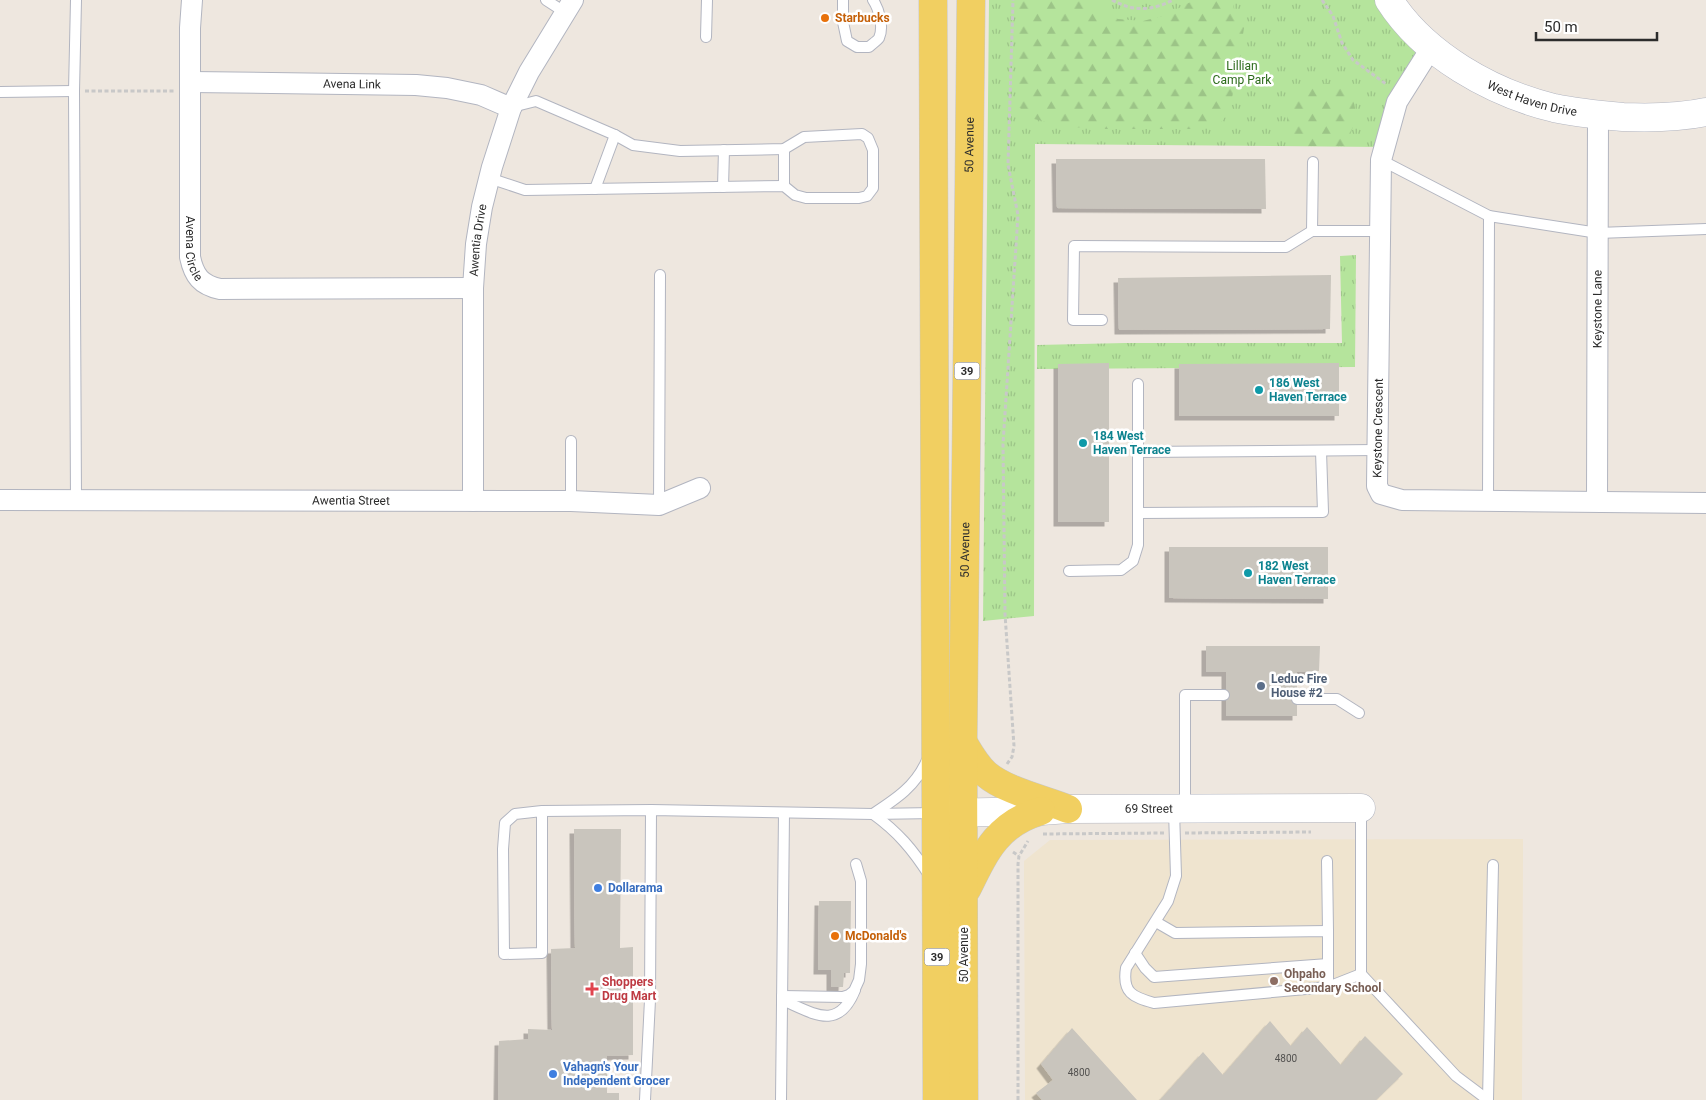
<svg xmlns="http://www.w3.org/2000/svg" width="1706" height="1100" viewBox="0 0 1706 1100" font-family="Roboto,sans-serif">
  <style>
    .education { fill: #efe4cf }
    .grass { fill: url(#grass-tufts) }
    .forest { fill: url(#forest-firs) }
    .building { fill: #c9c5bd; filter: url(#shadow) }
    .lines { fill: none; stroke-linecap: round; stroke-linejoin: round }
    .lane-casing { stroke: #b2b5c0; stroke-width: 12 }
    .street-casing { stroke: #b2b5c0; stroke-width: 22 }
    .secondary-casing { stroke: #b2b5c0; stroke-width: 29 }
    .primary-casing { stroke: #c8c8c8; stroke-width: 29 }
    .path { stroke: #c8c8c8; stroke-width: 3; stroke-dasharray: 4 2.5; stroke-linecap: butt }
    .lane { stroke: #fff; stroke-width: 10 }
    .street { stroke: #fff; stroke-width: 20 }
    .secondary { stroke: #fff; stroke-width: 28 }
    .primary { stroke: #f1cf61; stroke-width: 28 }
    .food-dot { fill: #e8710a; stroke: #fff; stroke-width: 2 }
    .culture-dot { fill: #0f9aa8; stroke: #fff; stroke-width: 2 }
    .service-dot { fill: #5c6f8a; stroke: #fff; stroke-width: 2 }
    .shop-dot { fill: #3f7fe0; stroke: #fff; stroke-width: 2 }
    .education-dot { fill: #8d6e63; stroke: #fff; stroke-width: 2 }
    .health-dot { fill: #e0444e; stroke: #fff; stroke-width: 2 }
    .labels { text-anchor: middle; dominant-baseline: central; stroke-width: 5; stroke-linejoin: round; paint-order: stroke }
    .number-label { font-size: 10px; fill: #535250 }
    .shield { fill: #fff; stroke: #6b6b6b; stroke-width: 1 }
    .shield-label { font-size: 11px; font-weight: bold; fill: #2c2c2c }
    .food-label { font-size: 12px; font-weight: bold; fill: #c56008; stroke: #fff; text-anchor: start }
    .park-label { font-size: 12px; fill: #2c6b1b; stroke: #fff }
    .street-label { font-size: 12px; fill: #2c2c2c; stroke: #fff }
    .culture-label { font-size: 12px; font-weight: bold; fill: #0d838f; stroke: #fff; text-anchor: start }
    .service-label { font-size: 12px; font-weight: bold; fill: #4e5e75; stroke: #fff; text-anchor: start }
    .shop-label { font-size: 12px; font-weight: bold; fill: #366cbe; stroke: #fff; text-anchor: start }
    .education-label { font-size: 12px; font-weight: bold; fill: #785e54; stroke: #fff; text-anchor: start }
    .health-label { font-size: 12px; font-weight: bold; fill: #be3a42; stroke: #fff; text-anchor: start }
  </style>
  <defs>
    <pattern id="grass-tufts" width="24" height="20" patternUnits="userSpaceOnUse" patternTransform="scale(1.25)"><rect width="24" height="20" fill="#b5e49c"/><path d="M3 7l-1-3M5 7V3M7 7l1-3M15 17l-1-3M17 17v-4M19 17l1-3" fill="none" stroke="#9cc487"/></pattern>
    <pattern id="forest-firs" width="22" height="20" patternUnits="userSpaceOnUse" patternTransform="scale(1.25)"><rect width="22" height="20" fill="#b5e49c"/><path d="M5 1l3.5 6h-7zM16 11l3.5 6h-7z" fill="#9cc487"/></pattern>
    <filter id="shadow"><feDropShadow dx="-4.5" dy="4.5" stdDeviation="0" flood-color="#0004"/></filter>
  </defs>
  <rect width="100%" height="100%" fill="#eee7df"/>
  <path class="education" d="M1523,839L1522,1100H1025L1024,861L1050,840Z"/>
  <g class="grass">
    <path d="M989,0H1393L1431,48L1384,147L1035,144L1034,616L983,621Z"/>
    <path d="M1356,255L1355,367L1037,369V345L1125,343H1342L1340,256Z"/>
  </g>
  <g class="forest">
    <path d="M1017,0H1086L1101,11L1118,19L1143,21L1166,15L1194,0H1232L1235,14L1244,28C1241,46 1234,113 1221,122C1212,128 1201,128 1191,129H1107L1069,127L1034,119L1016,105Z"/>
    <path d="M1328,83C1332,85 1338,86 1342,89C1364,101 1354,129 1345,146H1292L1287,131V117L1291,103L1311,86Z"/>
  </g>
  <g class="building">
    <path d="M1056,159H1265L1266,209L1057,208Z"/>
    <path d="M1331,275L1330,329L1119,330L1118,278Z"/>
    <path d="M1109,363V522H1058V364Z"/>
    <path d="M1339,363V416H1179V364Z"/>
    <path d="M1169,547H1328V599L1169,598Z"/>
    <path d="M1206,646H1320L1319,671L1297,672V716H1226V672H1206Z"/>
    <path d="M574,829H621L620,948L633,947V1055L607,1056V1093H619V1100H498L499,1041L528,1039V1029L552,1030L551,949L575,948Z"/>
    <path d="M819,901H851L850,973H844L843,987H831V970H818Z"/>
    <path d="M1270,1021L1291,1046L1307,1027L1341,1065L1365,1036L1403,1074L1376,1100H1160L1203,1052L1223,1075Z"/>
    <path d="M1072,1028L1137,1100H1042L1036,1093L1053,1080L1041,1064Z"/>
  </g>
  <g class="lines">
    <defs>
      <g id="lane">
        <path d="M546,0L566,13"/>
        <path d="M843,0V22L847,41L857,47H869C872,44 877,41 879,38C884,27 879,9 873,0"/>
        <path d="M706,37L707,0"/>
        <path d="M0,92L74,91"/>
        <path d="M784,149V186"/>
        <path d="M1381,160L1489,216L1598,233L1706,229"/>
        <path d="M489,178L525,190L784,186L795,195L806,198H859L867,196L873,188V150L868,138L862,134L804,137L784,149L680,151L633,145L615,135L536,101L512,107"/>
        <path d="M723,187L724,150"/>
        <path d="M595,189L615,135"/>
        <path d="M1312,231L1313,162"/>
        <path d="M1102,320H1073L1074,246L1286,247L1312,231H1380"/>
        <path d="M1138,384V452L1377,450"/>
        <path d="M76,501L74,91L76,0"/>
        <path d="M571,501V441"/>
        <path d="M1488,501L1489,216"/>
        <path d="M659,505L660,275"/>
        <path d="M1138,513L1323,512L1321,451"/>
        <path d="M1069,571L1121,570L1133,561L1138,545V452"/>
        <path d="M1297,699H1337L1359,713"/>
        <path d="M1185,807V695H1224"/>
        <path d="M1361,809V974L1456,1076L1488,1100"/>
        <path d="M1174,810L1176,876L1168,901L1126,968C1122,993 1133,997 1154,1003L1328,987L1361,974"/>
        <path d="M542,811V953L504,954L503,849L505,823L515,814L542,811L651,810L873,814L935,813"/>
        <path d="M873,814C896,799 916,786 927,760"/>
        <path d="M873,814C898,832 913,850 929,875"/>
        <path d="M1327,861L1328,931"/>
        <path d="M1156,922L1175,933L1328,931V987"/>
        <path d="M1135,953L1145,968L1154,977L1328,964"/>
        <path d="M782,996L843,997L849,995L854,991L859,980L861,964V881L856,864"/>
        <path d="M782,1000C813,1013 838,1032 855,990"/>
        <path d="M645,1100L650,1000L651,810"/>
        <path d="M781,1100L784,813"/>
        <path d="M1488,1100L1493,865"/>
      </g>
      <g id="street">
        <path id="s1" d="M192,0L190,28V257C194,276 201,285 220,289L473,288"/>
        <path d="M1431,48L1397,102L1381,160L1377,486L1381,494L1402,500L1706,503"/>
        <path id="s2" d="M191,82L416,85L447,88L481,95L511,108"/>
        <path id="s3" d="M0,500L571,501L659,505L700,488"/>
        <path id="s4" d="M473,501V288L476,244L482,207L492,167L511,108L529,72L573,0"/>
        <path id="s5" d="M1597,501L1598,115"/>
      </g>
      <g id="secondary">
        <path id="s6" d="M1389,0C1424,55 1492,93 1554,108C1577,113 1600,115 1623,117C1650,118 1679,118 1706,112"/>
        <path id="s7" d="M940,813L1041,811L1068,809L1361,808"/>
      </g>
      <g id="primary">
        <path d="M933,0L937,1100"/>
        <path d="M963,742C970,754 976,765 986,774C1006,791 1043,799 1068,809"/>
        <path d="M967,889C985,852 998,823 1041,811"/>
        <path id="s8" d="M964,1100L963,742L971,0"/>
      </g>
    </defs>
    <use href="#lane" class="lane-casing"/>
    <use href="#street" class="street-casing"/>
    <use href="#secondary" class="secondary-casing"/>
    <use href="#primary" class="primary-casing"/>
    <g class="path">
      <path d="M1112,0C1134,12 1151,11 1173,0"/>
      <path d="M1322,0L1333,16L1342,43L1353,60L1386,84"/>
      <path d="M85,91H174"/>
      <path d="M1007,764L1012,757L1014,746L1005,614L1003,444L1018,215L1008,165L1013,0"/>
      <path d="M1185,833L1311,832"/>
      <path d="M1043,834L1164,833"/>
      <path d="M1013,852L1019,856"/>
      <path d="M1018,1100V864L1019,856L1028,841"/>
    </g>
    <use href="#lane" class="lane"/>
    <use href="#street" class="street"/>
    <use href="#secondary" class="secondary"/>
    <use href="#primary" class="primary"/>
  </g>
  <g class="food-dot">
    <circle cx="825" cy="18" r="5"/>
    <circle cx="835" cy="936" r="5"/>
  </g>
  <g class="culture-dot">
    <circle cx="1259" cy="390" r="5"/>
    <circle cx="1083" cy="443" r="5"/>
    <circle cx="1248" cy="573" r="5"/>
  </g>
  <circle class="service-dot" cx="1261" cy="686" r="5"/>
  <g class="shop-dot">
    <circle cx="598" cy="888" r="5"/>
    <circle cx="553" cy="1074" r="5"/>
  </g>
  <circle class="education-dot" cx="1274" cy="981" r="5"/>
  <path class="health-dot" d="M589.5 981.5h5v5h5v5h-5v5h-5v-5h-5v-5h5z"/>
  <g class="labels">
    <g class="number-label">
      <text x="1286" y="1058">4800</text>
      <text x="1079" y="1072">4800</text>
    </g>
    <g class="shield">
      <rect x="954.5" y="362.5" width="25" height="17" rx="4"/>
      <rect x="924.5" y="948.5" width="25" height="17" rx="4"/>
    </g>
    <g class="shield-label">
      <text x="967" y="371">39</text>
      <text x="937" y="957">39</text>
    </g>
    <g class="food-label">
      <text x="835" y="18">Starbucks</text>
      <text x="845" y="936">McDonald's</text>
    </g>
    <g class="park-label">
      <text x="1242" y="66">Lillian<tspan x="1242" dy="14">Camp Park</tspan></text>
    </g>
    <g class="street-label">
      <text stroke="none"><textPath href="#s2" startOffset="161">Avena Link</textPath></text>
      <text stroke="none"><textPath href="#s6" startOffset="178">West Haven Drive</textPath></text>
      <text stroke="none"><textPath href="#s8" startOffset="955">50 Avenue</textPath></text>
      <text stroke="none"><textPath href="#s4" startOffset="261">Awentia Drive</textPath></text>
      <text stroke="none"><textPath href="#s1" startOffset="249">Avena Circle</textPath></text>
      <text stroke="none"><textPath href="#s5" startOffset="192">Keystone Lane</textPath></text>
      <text transform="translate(1378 428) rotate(-89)">Keystone Crescent</text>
      <text stroke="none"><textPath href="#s3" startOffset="351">Awentia Street</textPath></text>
      <text stroke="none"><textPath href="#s8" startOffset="550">50 Avenue</textPath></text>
      <text stroke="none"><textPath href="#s7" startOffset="209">69 Street</textPath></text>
      <text transform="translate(964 955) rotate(-90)">50 Avenue</text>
    </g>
    <g class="culture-label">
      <text x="1269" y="383">186 West<tspan x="1269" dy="14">Haven Terrace</tspan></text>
      <text x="1093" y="436">184 West<tspan x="1093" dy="14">Haven Terrace</tspan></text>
      <text x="1258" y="566">182 West<tspan x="1258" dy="14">Haven Terrace</tspan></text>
    </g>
    <g class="service-label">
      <text x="1271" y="679">Leduc Fire<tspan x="1271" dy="14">House #2</tspan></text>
    </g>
    <g class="shop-label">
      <text x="608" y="888">Dollarama</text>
      <text x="563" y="1067">Vahagn's Your<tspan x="563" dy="14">Independent Grocer</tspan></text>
    </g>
    <g class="education-label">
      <text x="1284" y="974">Ohpaho<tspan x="1284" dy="14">Secondary School</tspan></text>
    </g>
    <g class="health-label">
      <text x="602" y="982">Shoppers<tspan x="602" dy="14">Drug Mart</tspan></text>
    </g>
  </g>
  <path d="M1536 32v8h121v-8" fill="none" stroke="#2c2c2c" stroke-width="2.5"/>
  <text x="1544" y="32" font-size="15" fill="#2c2c2c" stroke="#ffffff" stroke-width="4" paint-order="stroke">50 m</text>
</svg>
